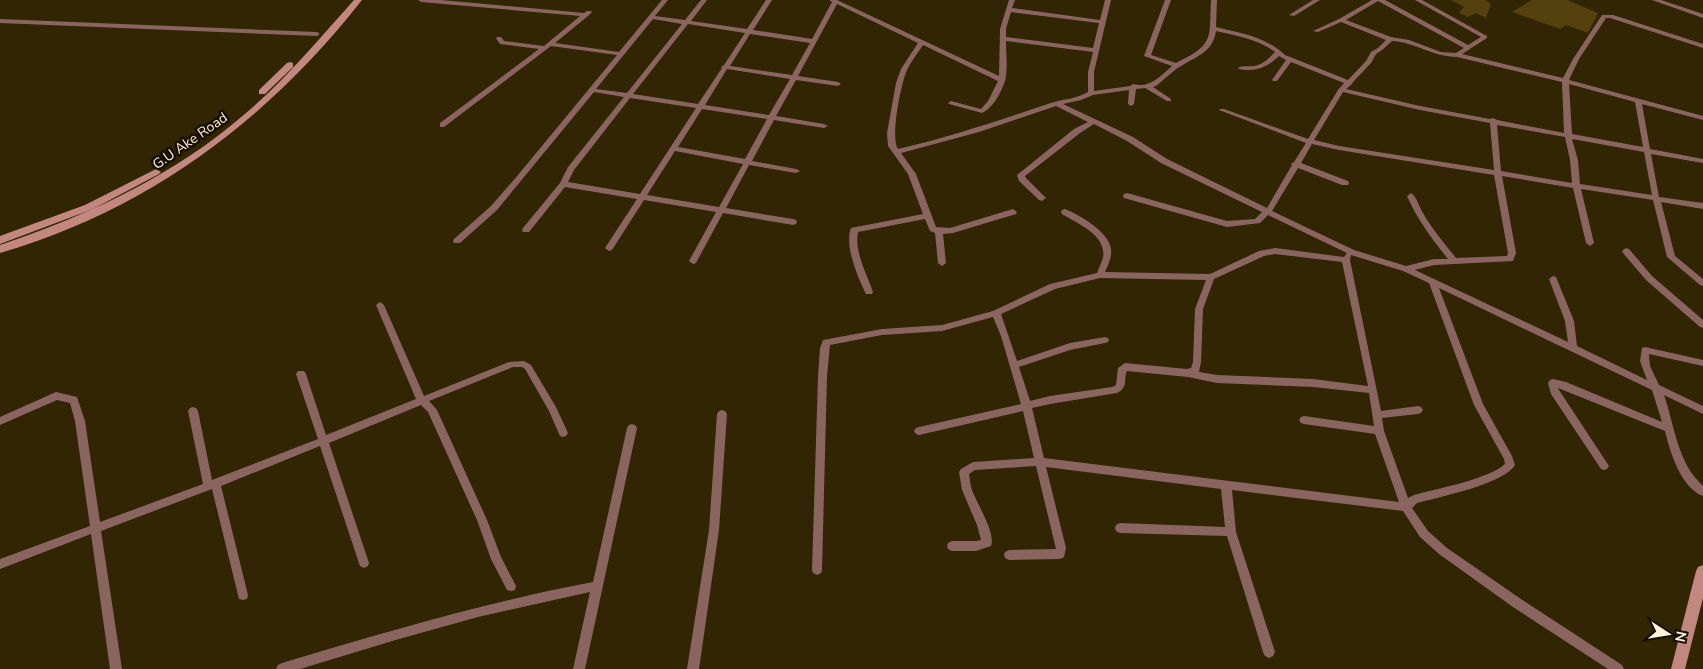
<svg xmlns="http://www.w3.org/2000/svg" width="1703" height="669" viewBox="0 0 1703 669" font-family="'Nunito Sans',sans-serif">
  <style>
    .green { fill: #54410e }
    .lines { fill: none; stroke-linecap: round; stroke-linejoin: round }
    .street { fill: #8a6560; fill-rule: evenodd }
    .secondary { fill: #c2877f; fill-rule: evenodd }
    .labels { text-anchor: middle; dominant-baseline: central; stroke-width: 5; stroke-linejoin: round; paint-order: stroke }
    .street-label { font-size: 14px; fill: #fef3da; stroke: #170e00 }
  </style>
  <rect width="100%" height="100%" fill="#312503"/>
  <g class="green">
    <path d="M1451,0H1485L1491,4L1486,18L1476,13L1468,17L1459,13L1464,7Z"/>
    <path d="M1532,0H1567L1598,13L1588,33L1566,25L1560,29L1512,12Z"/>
  </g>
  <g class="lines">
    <g class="street">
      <path d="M418,0H441L584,13L587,11H591L592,12L588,16L555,43L619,52L662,0H668L655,16L685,20L701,0H707L691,21L747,29L766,0H772L753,30L812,39L832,2L829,0H837L999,76L1000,29L1009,0H1015L1012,8L1100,20L1105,0H1111L1094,72V91L1130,86L1133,84C1149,89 1161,76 1172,66L1144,56L1165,0H1171L1151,55L1176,63C1215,44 1209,39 1211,0H1217L1216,27C1241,33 1266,37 1285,55L1348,80L1366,61L1371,52L1378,48L1386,40L1341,22L1318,32L1313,31L1339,19L1372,0H1385L1468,45L1481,37L1415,0H1422L1487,36V38L1462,54L1563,78L1573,59L1602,15H1613L1703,44V48L1610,18H1606L1579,59L1569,80L1703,116V120L1642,104L1650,149L1703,159V163L1651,154L1659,197L1703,203V209L1661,202L1675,256L1703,279V286L1700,285L1667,257L1653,200L1581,189L1594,243L1590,246L1586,243L1573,188L1502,176L1516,253L1513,261L1434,265L1415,270L1568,342L1565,321L1549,279L1553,276L1556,277L1574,321L1577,346L1647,380L1640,361L1642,348L1645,347L1703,360V366L1649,354V356L1650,366L1659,385L1703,406V414L1664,395C1675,427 1677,462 1703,486V496C1681,488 1670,452 1665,431L1558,388L1559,390L1609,466L1607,469L1604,470L1601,469L1551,394L1548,383L1550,380L1553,379L1566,382L1662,422L1652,390L1439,288L1483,404L1512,456L1515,465C1504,484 1439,497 1417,503L1412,508L1428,531L1447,548L1521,599L1622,665L1624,669H1608L1513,607L1439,554L1420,537L1403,511L1232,490L1236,532L1275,652L1273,656L1269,658L1265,656L1263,652L1227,536L1120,533L1116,531L1115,528L1116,525L1120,523L1225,527L1221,489L1046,467L1066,548L1064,557L1060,559L1009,560L1005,558L1004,555L1005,552L1009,550L1056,549L1036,466L975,470L969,474C970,479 970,485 972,490C977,504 996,533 991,546L976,551H952L948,549L947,546L948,543L952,541H976L981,540L977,525L962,490L959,472L961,469L973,462L1034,458L1023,411L919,435L916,434L914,431L916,428L919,427L1021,404L1001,336L993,317L942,331L882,335L830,345L827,376L822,570L821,573L817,575L813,573L812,570L818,376L820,348L823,340L882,329L942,325L993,311L1050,284L1097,273C1099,268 1101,263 1103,258C1107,235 1078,224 1062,214L1061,212L1062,210L1065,209C1080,215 1109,232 1111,249C1112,258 1108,265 1105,272L1210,274L1259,251L1275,248L1344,257L1347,253L1268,215L1260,223L1227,227L1124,198L1123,196L1124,194L1127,193L1227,221L1255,219L1262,212L1161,163L1127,141L1094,124L1080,133L1025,176L1026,178L1046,198L1042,201L1039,200L1019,181L1017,175L1074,129L1088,122L1056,106L979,132L901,153L916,174L936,227L950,228L1013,209L1017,212L1016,214L953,233L943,234L946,263L942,266L938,263L935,233L930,231L925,219L858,232C854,252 867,274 873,292L872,294H866C858,278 844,245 851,228L923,214L908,174L888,146L887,133L896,83L901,69L918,43L837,4L798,76L838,82L841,84L838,86L796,80L776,116L824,124L828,126L824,128L774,120L752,161L796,169L800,171L796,173L749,165L726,208L793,219L796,220L797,222L796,224L793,225L723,213L696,263L693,264L689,261L716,212L644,200L612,250L609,251L605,248L637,199L565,187L529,232H523L522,230L523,228L560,183L568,167L624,97L594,92L497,210L460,243H454L453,241L454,239L491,206L518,175L617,55L551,46L444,127H440V123L539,49L500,44L496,38L497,37H501L504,41L544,46L580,16L421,2ZM1378,1L1464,48L1456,53L1441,52L1409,40L1391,37L1346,20ZM1011,12L1099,23L1093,48L1006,37V29ZM653,19L682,24L627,93L596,89ZM688,24L745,33L724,65L721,67L722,68L698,104L633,94ZM1216,31C1237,36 1258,39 1275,52C1269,58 1263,65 1254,66C1248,67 1243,65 1238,68L1239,69C1255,72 1267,68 1279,56L1286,60L1272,80L1273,81H1277L1291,62L1344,83L1338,90L1308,139L1224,109H1220L1219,110L1306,143L1294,162L1291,164L1292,165L1267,208L1167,159L1133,137L1063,104L1081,100L1093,95L1129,90L1128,104L1131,106L1134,104L1136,89L1145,88L1167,101H1171V99L1153,87L1156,86C1164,80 1172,71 1181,66C1197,56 1213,52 1216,31ZM750,34L810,43L792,75L730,66ZM1006,41L1093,52L1088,72V92C1077,99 1063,99 1051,103C1000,120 950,137 898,149C890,138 901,81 908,68C912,60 918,53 923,45L998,81L988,101L981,109L951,101L948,103L949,104L982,113C993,108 1001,93 1005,81C1008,71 1006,52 1006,41ZM1392,41C1415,42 1433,57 1457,57L1562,82L1564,133L1497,120L1493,118L1490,119L1420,106L1346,89L1352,84L1353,82L1371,63L1376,54L1382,50ZM727,69L790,79L769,115L705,105ZM1569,84L1635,102L1643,147L1572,134ZM1343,92L1420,110L1490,123L1494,170L1339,146L1314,140ZM630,98L696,108L640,194L568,182L574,170ZM702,109L767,119L745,159L678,147ZM1497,125L1565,137L1570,160L1572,183L1501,171ZM1572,139L1644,152L1652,195L1580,184L1578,160ZM1312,144L1339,150L1494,175L1508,253L1507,256L1456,258C1445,244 1432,229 1423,213C1419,207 1417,197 1411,193L1407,196C1417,219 1432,239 1448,259H1434L1406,266L1354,250L1272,211L1298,168L1342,185H1348L1349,183L1348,181L1301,163ZM675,151L743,164L719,207L647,195ZM1275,254L1342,262L1368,386L1313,379L1217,375L1199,372L1201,362L1203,309L1214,279L1264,256ZM1351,255L1403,271L1429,283L1474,405L1504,459L1505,464C1487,480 1438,488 1414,495L1408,498L1384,431L1382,418L1418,414L1421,413L1423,410L1421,407L1418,406L1381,411L1350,260ZM1100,278L1206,280L1195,309L1193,362L1191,368L1187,369L1125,363L1118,368L1116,385L1112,387L1050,396L1030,401L1019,367L1070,350L1105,343L1108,342L1109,340L1108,338L1105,337L1070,343L1017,361L1001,314L1055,289ZM1127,371L1188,377L1217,383L1313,387L1369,393L1374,426L1304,416L1301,417L1299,420L1301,423L1304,424L1375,434L1399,502L1044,458L1032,408L1050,404L1117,393C1129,387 1123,380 1127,371Z"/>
      <path d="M1313,0H1320L1294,16L1289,15Z"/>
      <path d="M1652,0H1661L1703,14V18Z"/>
      <path d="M0,19L317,32L320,34L317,36L0,23Z"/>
      <path d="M1626,248L1629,249L1652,276L1703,320V328L1700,327L1646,280L1623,253L1622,251Z"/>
      <path d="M380,302L384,305L424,396L509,362L524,361L531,365L556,407L568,433L566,436L563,437L560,436L549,411L525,369L522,367H513L429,401L437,410L487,520L501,557L516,586L515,590L511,591L507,590L491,559L477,520L428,412L421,405L329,443L369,563L368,566L364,568L360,566L320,446L221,486L248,595L247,599L243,600L239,599L238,595L212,489L101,531L122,669H110L91,534L0,569V559L90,526L75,421L70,403L57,400L0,425V417L56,392L77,397L85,421L100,522L203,484L188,411L190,408L193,407L196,408L198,411L212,480L318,439L296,374L298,371H304L306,374L326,435L416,399L376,305Z"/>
      <path d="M722,410L725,411L727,414L719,530L699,669H687L709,530L717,414L719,411Z"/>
      <path d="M632,424L635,425L637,428L585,669H573L590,592L478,617L399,639L300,669H276L278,665L282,663C385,632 487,602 593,582L627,428L629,425Z"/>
    </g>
    <g class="secondary">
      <path d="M354,0H362C268,120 148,210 0,253V245C89,215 175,175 246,113C286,79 319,39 354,0Z"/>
      <path d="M290,62L293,63V67L265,94H259V90L287,63Z"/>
      <path d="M156,169L161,172L159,174L93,209L0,244V236L85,205Z"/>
      <path d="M1703,565V598L1685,669H1671L1696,571L1698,567Z"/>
    </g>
  </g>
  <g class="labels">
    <g class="street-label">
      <text transform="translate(190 141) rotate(-35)">G.U Ake Road</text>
    </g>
  </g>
  <g transform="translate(1668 634) rotate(102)" stroke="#170e00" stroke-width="4" paint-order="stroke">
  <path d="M0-4L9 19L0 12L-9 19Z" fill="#fef3da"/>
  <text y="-8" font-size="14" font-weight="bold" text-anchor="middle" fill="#fef3da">N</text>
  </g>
</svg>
